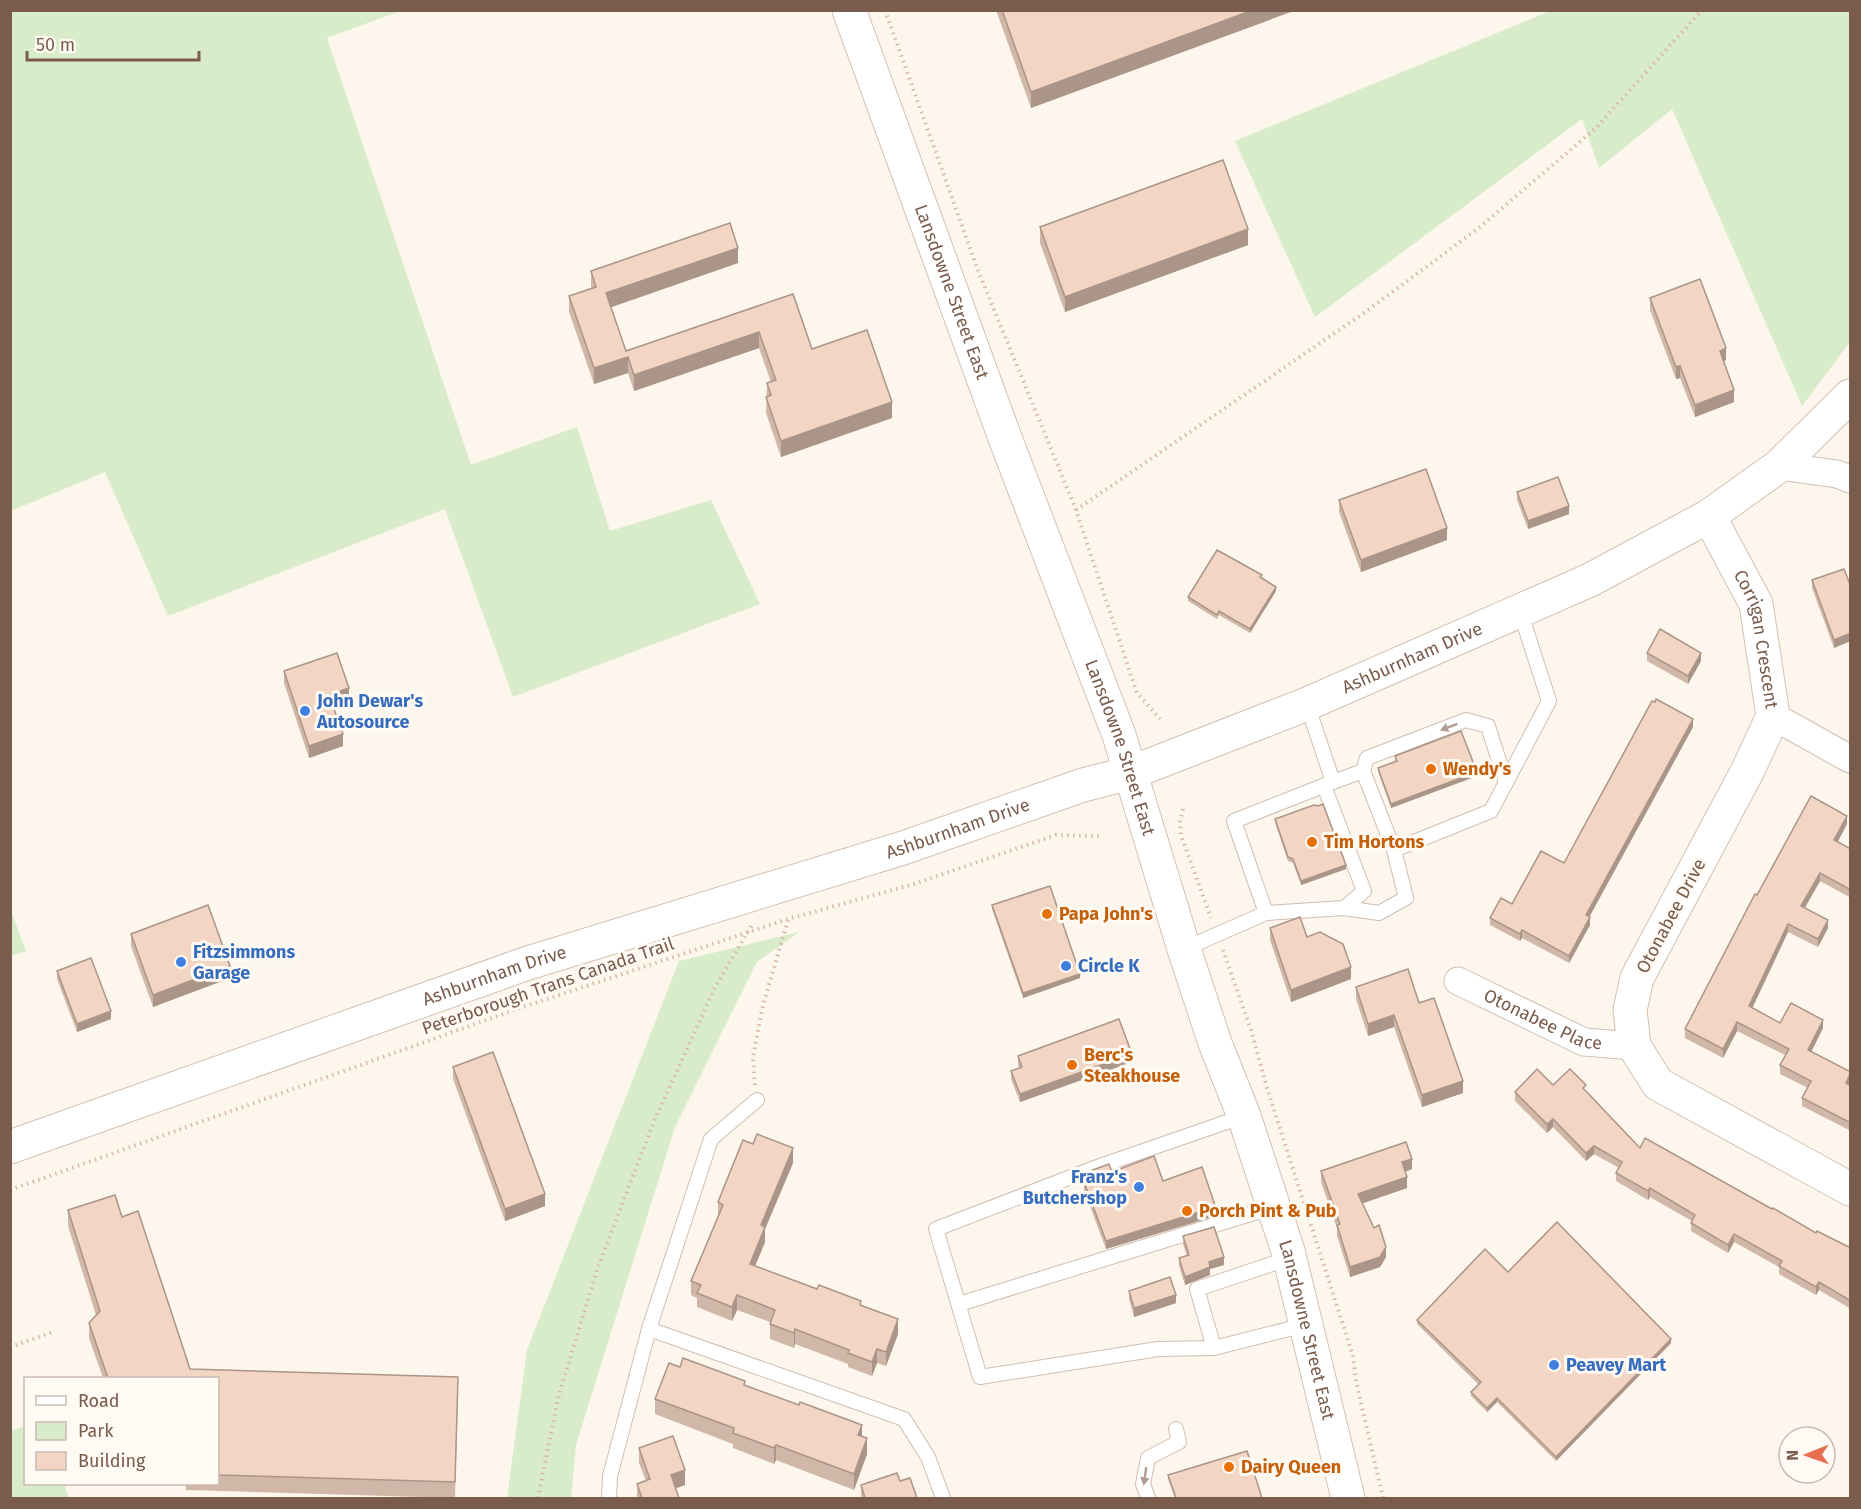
<svg xmlns="http://www.w3.org/2000/svg" width="1861" height="1509" viewBox="0 0 1861 1509" font-family="'Fira Sans',sans-serif">
  <style>
    .green { fill: #d8ecc9 }
    .lines { fill: none; stroke-linecap: round; stroke-linejoin: round }
    .lane-casing { stroke: #d1beb0; stroke-width: 16 }
    .street-casing { stroke: #d1beb0; stroke-width: 29 }
    .secondary-casing { stroke: #d6c0b0; stroke-width: 35 }
    .path { stroke: #d9b8a5; stroke-width: 4; stroke-dasharray: 1.5 4.5; stroke-linecap: butt }
    .lane { stroke: #fff; stroke-width: 14 }
    .street { stroke: #fff; stroke-width: 27 }
    .secondary { stroke: #fff; stroke-width: 33 }
    .wall { fill: #d1b7a8 }
    .shaded-wall { fill: #aa9588 }
    .building { fill: #f3d5c3; stroke: #aa9588; stroke-width: 1.5 }
    .oneway { fill: #af9d94 }
    .shop-dot { fill: #3f7fe0; stroke: #fffaf3; stroke-width: 2 }
    .food-dot { fill: #e8710a; stroke: #fffaf3; stroke-width: 2 }
    .labels { text-anchor: middle; dominant-baseline: central; stroke-width: 6; stroke-linejoin: round; paint-order: stroke }
    .street-label { font-size: 18px; fill: #7a5c4d; stroke: #fffaf3 }
    .shop-label { font-size: 18px; font-weight: bold; fill: #366cbe; stroke: #fffaf3; text-anchor: start }
    .food-label { font-size: 18px; font-weight: bold; fill: #c56008; stroke: #fffaf3; text-anchor: start }
  </style>
  <rect width="100%" height="100%" fill="#fdf6ec"/>
  <g class="green">
    <path d="M10,11H400L327,38L471,465L577,427L610,531L711,500L760,604L513,697L445,509L168,616L105,472L11,511Z"/>
    <path d="M1550,11H1850V342L1802,406L1672,109L1599,168L1582,119L1315,317L1235,141Z"/>
    <path d="M10,908L26,951L11,956H10Z"/>
    <path d="M799,932L757,962L675,1127L576,1445L571,1498H507L527,1350L679,961Z"/>
    <path d="M25,1426L26,1484H64L69,1498H11V1431Z"/>
  </g>
  <g class="lines">
    <defs>
      <g id="lane">
        <path d="M1307,704L1333,782L1363,771L1394,850L1491,811L1549,701L1520,611"/>
        <path d="M1363,771L1367,758L1466,720L1488,726L1506,783"/>
        <path d="M1324,786L1364,891L1344,908"/>
        <path d="M1266,913L1344,908L1379,913L1406,898L1394,850"/>
        <path d="M1184,949L1266,913L1234,821L1333,782"/>
        <path d="M1244,1116L1097,1167L936,1229L980,1377L1158,1349L1214,1348L1305,1325"/>
        <path d="M959,1304L1273,1207"/>
        <path d="M649,1329L904,1419L928,1457L943,1498"/>
        <path d="M1214,1348L1197,1289L1290,1258"/>
        <path d="M609,1498L610,1476L649,1329L711,1139L757,1100"/>
        <path d="M1148,1498L1143,1484L1148,1458L1179,1442L1176,1429"/>
      </g>
      <g id="street">
        <path d="M1779,466L1837,474L1850,479"/>
        <path d="M1773,716L1850,759"/>
        <path id="s1" d="M1458,981L1584,1042L1634,1046"/>
      </g>
      <g id="secondary">
        <path id="s2" d="M849,10L1005,438L1119,735L1184,949L1215,1043L1244,1116L1288,1251L1348,1498"/>
        <path id="s3" d="M1709,516L1756,604L1773,716L1748,770L1637,978L1630,1010L1634,1046L1658,1084L1850,1189"/>
        <path id="s4" d="M10,1147L528,963L903,848L1083,785L1130,773L1307,704L1590,580L1709,516L1779,466L1850,396"/>
      </g>
    </defs>
    <use href="#lane" class="lane-casing"/>
    <use href="#street" class="street-casing"/>
    <use href="#secondary" class="secondary-casing"/>
    <g class="path">
      <path d="M885,10L977,268L1076,510L1137,693L1160,719"/>
      <path d="M1076,510L1364,313L1480,227L1595,129L1702,10"/>
      <path d="M1183,809L1180,822L1181,835L1211,918"/>
      <path d="M1223,950L1251,1030L1267,1088L1353,1356L1356,1381L1383,1498"/>
      <path d="M755,1085L753,1057L763,1005L788,920"/>
      <path d="M10,1190L523,1007L788,919L914,884L1056,835L1100,836"/>
      <path d="M10,1347L53,1332"/>
      <path d="M538,1498L558,1398L597,1270L653,1124L715,987L753,923"/>
    </g>
    <use href="#lane" class="lane"/>
    <use href="#street" class="street"/>
    <use href="#secondary" class="secondary"/>
  </g>
  <g class="wall">
    <path d="M996,10H1296L1031,108Z"/>
    <path d="M1040,227L1248,245L1065,312L1040,243Z"/>
    <path d="M738,263L611,307L626,351L793,294L812,349L892,418L781,457L766,413L767,383L771,382L759,348L634,391L628,373L594,384L569,312V296L591,288V271Z"/>
    <path d="M1650,298L1726,360L1724,361L1734,402L1695,417L1680,378L1676,379L1650,310Z"/>
    <path d="M1517,492L1569,514L1528,529L1517,500Z"/>
    <path d="M1339,500L1447,540L1361,572L1339,512Z"/>
    <path d="M1844,569L1834,648L1812,588V580Z"/>
    <path d="M1262,578L1276,591L1250,633L1219,615L1217,619L1188,601V597Z"/>
    <path d="M1647,653L1701,661L1688,684L1647,661Z"/>
    <path d="M284,671L349,700L333,705L343,746L309,758L284,683Z"/>
    <path d="M1693,727L1589,917L1590,925L1569,963L1522,938L1520,941L1490,925V918L1512,904L1564,863Z"/>
    <path d="M1395,756L1477,776L1391,808L1378,772V768L1395,762Z"/>
    <path d="M1275,819L1346,869L1301,885L1293,863L1288,861L1275,823Z"/>
    <path d="M1847,824L1837,842L1851,849V898L1820,881L1805,908L1828,928L1818,947L1788,932L1752,1008L1780,1023L1823,1028L1811,1052L1851,1072V1082L1849,1085L1851,1086V1131L1802,1106V1098L1808,1088L1780,1074V1065L1785,1055L1737,1031L1723,1058L1685,1038V1029L1757,895Z"/>
    <path d="M992,905L1080,978L1023,998L992,909Z"/>
    <path d="M1270,928L1307,937L1351,979L1291,1002L1270,940Z"/>
    <path d="M131,934L230,978L153,1007L131,946Z"/>
    <path d="M57,971L111,1019L77,1032L57,979Z"/>
    <path d="M1356,987L1419,1003L1463,1093L1422,1107L1394,1027L1368,1036L1356,999Z"/>
    <path d="M1018,1056L1132,1062L1020,1102L1011,1079V1071L1019,1068L1018,1065Z"/>
    <path d="M453,1067L545,1206L505,1221L453,1079Z"/>
    <path d="M1553,1085L1586,1091L1640,1148L1772,1209L1816,1233L1851,1248V1309L1819,1290L1816,1295L1779,1274V1267L1734,1242L1728,1253L1691,1231V1223L1692,1221L1650,1197L1648,1200L1616,1181V1173L1619,1168L1594,1154L1586,1161L1553,1127L1547,1133L1515,1101V1092Z"/>
    <path d="M793,1163L765,1229V1242L755,1266L861,1305L898,1334L886,1366L877,1363L872,1376L848,1367V1364L795,1344L794,1348L770,1339V1322L737,1310L732,1321L697,1307V1298L691,1295V1281L718,1216V1202Z"/>
    <path d="M1412,1169L1405,1172L1407,1188L1362,1203L1386,1257L1380,1267L1350,1277L1337,1236V1228L1321,1182V1171Z"/>
    <path d="M1090,1171L1163,1181L1215,1213L1209,1216V1218L1106,1249L1084,1190V1182L1090,1180Z"/>
    <path d="M68,1210L122,1217L190,1369L458,1392L455,1498L186,1490V1484H218V1378H103L89,1338V1323L96,1315L68,1226Z"/>
    <path d="M1183,1236L1224,1265L1210,1269V1275L1185,1285L1179,1266V1258L1187,1256L1183,1244Z"/>
    <path d="M1508,1272L1671,1343L1556,1461L1497,1402L1487,1412L1471,1396V1392L1479,1385L1417,1324V1320Z"/>
    <path d="M1129,1291L1176,1303L1134,1317L1129,1299Z"/>
    <path d="M680,1367L745,1385L862,1436L867,1454L854,1490L776,1460L774,1464L733,1448V1444L655,1414V1399Z"/>
    <path d="M639,1448L685,1485L676,1488L679,1498H637V1484L646,1481L639,1463Z"/>
    <path d="M1168,1475L1262,1498H1175L1168,1479Z"/>
    <path d="M900,1481L917,1498H861V1485Z"/>
  </g>
  <g class="shaded-wall">
    <path d="M1253,10H1296L1031,108V92Z"/>
    <path d="M1248,229V245L1065,312V297Z"/>
    <path d="M738,248V263L606,309V293Z"/>
    <path d="M759,332V348L634,391V375Z"/>
    <path d="M1726,348V360L1720,363V351Z"/>
    <path d="M628,357V373L594,384V368Z"/>
    <path d="M1680,366V378L1676,379V367Z"/>
    <path d="M1734,390V402L1695,417V405Z"/>
    <path d="M892,402V418L781,457V441Z"/>
    <path d="M1569,506V514L1528,529V521Z"/>
    <path d="M1447,528V540L1361,572V560Z"/>
    <path d="M1276,587V591L1250,633V629Z"/>
    <path d="M1851,633V641L1834,648V640Z"/>
    <path d="M1701,653V661L1688,684V676Z"/>
    <path d="M349,688V700L329,707V695Z"/>
    <path d="M1693,719V727L1586,923V915Z"/>
    <path d="M343,734V746L309,758V746Z"/>
    <path d="M1477,772V776L1391,808V804Z"/>
    <path d="M1847,816V824L1834,849V840Z"/>
    <path d="M1346,865V869L1301,885V881Z"/>
    <path d="M1820,873V881L1801,914V906Z"/>
    <path d="M1590,917V925L1569,963V956Z"/>
    <path d="M1828,920V928L1818,947V939Z"/>
    <path d="M1788,924V932L1749,1015V1006Z"/>
    <path d="M1522,930V938L1520,941V934Z"/>
    <path d="M230,966V978L153,1007V995Z"/>
    <path d="M1351,967V979L1291,1002V990Z"/>
    <path d="M1080,974V978L1023,998V993Z"/>
    <path d="M111,1011V1019L77,1032V1024Z"/>
    <path d="M1394,1015V1027L1368,1036V1024Z"/>
    <path d="M1823,1020V1028L1808,1058V1050Z"/>
    <path d="M1737,1022V1031L1723,1058V1049Z"/>
    <path d="M1132,1054V1062L1020,1102V1094Z"/>
    <path d="M1851,1073V1082L1846,1091V1083Z"/>
    <path d="M1463,1081V1093L1422,1107V1095Z"/>
    <path d="M1553,1119V1127L1547,1133V1124Z"/>
    <path d="M1594,1146V1154L1586,1161V1153Z"/>
    <path d="M793,1148V1163L765,1229V1242L750,1278V1264L761,1225Z"/>
    <path d="M1412,1159V1169L1402,1173V1162Z"/>
    <path d="M1407,1177V1188L1358,1205V1194Z"/>
    <path d="M1650,1188V1197L1648,1200V1191Z"/>
    <path d="M545,1194V1206L505,1221V1209Z"/>
    <path d="M1215,1205V1213L1209,1216V1218L1106,1249V1241Z"/>
    <path d="M1734,1234V1242L1728,1253V1245Z"/>
    <path d="M1386,1247V1257L1380,1267L1350,1277V1267Z"/>
    <path d="M1224,1257V1265L1210,1269V1275L1185,1285V1277L1209,1262Z"/>
    <path d="M1819,1282V1290L1816,1295V1287Z"/>
    <path d="M737,1295V1310L732,1321V1307Z"/>
    <path d="M1176,1295V1303L1134,1317V1308Z"/>
    <path d="M898,1319V1334L886,1366V1352Z"/>
    <path d="M795,1329V1344L794,1348V1333Z"/>
    <path d="M1671,1339V1343L1556,1461V1457Z"/>
    <path d="M877,1349V1363L872,1376V1362Z"/>
    <path d="M1497,1398V1402L1487,1412V1408Z"/>
    <path d="M862,1425V1441L858,1435Z"/>
    <path d="M867,1438V1454L854,1490V1474Z"/>
    <path d="M776,1445V1460L774,1464V1448Z"/>
    <path d="M685,1470V1485L671,1490V1475Z"/>
  </g>
  <g class="building">
    <path d="M1002,10H1253L1031,92Z"/>
    <path d="M1223,160L1248,229L1065,297L1040,227Z"/>
    <path d="M730,223L738,248L606,293L626,351L793,294L812,349L867,330L892,402L781,441L766,397L771,395L767,383L776,380L759,332L634,375L628,357L594,368L569,296L596,287L591,271Z"/>
    <path d="M1700,279L1726,348L1720,351L1734,390L1695,405L1680,366L1676,367L1650,298Z"/>
    <path d="M1426,469L1447,528L1361,560L1339,500Z"/>
    <path d="M1558,477L1569,506L1528,521L1517,492Z"/>
    <path d="M1217,550L1262,575L1260,577L1276,587L1250,629L1219,611L1217,615L1188,597Z"/>
    <path d="M1844,569L1851,587V633L1834,640L1812,580Z"/>
    <path d="M1660,629L1701,653L1688,676L1647,653Z"/>
    <path d="M337,653L349,688L329,695L343,734L309,746L284,671Z"/>
    <path d="M1656,699L1693,719L1586,915L1590,917L1569,956L1522,930L1520,934L1490,918L1501,898L1512,904L1541,851L1564,863L1652,701L1655,702Z"/>
    <path d="M1461,731L1477,772L1391,804L1378,768L1397,761L1395,756Z"/>
    <path d="M1811,796L1847,816L1834,840L1851,849V890L1820,873L1801,906L1828,920L1818,939L1788,924L1749,1006L1780,1023L1791,1003L1823,1020L1808,1050L1851,1072L1846,1083L1851,1086V1123L1802,1098L1811,1081L1780,1065L1789,1049L1737,1022L1723,1049L1685,1029L1755,894L1757,895Z"/>
    <path d="M1323,804L1346,865L1301,881L1293,859L1288,857L1275,819L1314,805L1318,806Z"/>
    <path d="M1050,886L1080,974L1023,993L992,905Z"/>
    <path d="M208,905L230,966L153,995L131,934Z"/>
    <path d="M1300,917L1307,937L1320,932L1343,944L1351,967L1291,990L1270,928Z"/>
    <path d="M91,958L111,1011L77,1024L57,971Z"/>
    <path d="M1408,969L1419,1003L1434,998L1463,1081L1422,1095L1394,1015L1368,1024L1356,987Z"/>
    <path d="M1119,1019L1132,1054L1020,1094L1011,1071L1022,1067L1018,1056Z"/>
    <path d="M493,1052L545,1194L505,1209L453,1067Z"/>
    <path d="M1537,1069L1553,1085L1570,1069L1586,1085L1583,1088L1640,1148L1645,1138L1772,1209L1773,1208L1816,1233L1817,1231L1851,1248V1301L1819,1282L1816,1287L1779,1266L1782,1261L1734,1234L1728,1245L1691,1223L1695,1215L1650,1188L1648,1191L1616,1173L1622,1162L1594,1146L1586,1153L1553,1119L1547,1124L1515,1092Z"/>
    <path d="M757,1134L793,1148L761,1225L765,1227L750,1264L817,1289L819,1285L861,1301L860,1305L898,1319L886,1352L877,1349L872,1362L848,1353L849,1350L795,1329L794,1333L770,1324L775,1310L737,1295L732,1307L697,1293L701,1285L691,1281L723,1205L718,1202L743,1140L753,1144Z"/>
    <path d="M1406,1142L1412,1159L1402,1162L1407,1177L1358,1194L1374,1228L1379,1225L1386,1247L1380,1257L1350,1267L1337,1225L1340,1224L1321,1171Z"/>
    <path d="M1154,1156L1163,1181L1202,1167L1215,1205L1208,1208L1209,1209L1106,1241L1084,1182L1092,1179L1090,1171L1109,1164L1112,1172Z"/>
    <path d="M115,1195L122,1217L138,1211L190,1369L458,1377L455,1482L218,1475V1378H108L89,1323L100,1311L68,1210Z"/>
    <path d="M1557,1222L1671,1339L1556,1457L1497,1398L1487,1408L1471,1392L1481,1382L1417,1320L1485,1249L1508,1272Z"/>
    <path d="M1214,1227L1224,1257L1209,1262L1210,1267L1185,1277L1179,1258L1189,1255L1183,1236Z"/>
    <path d="M1170,1277L1176,1295L1134,1308L1129,1291Z"/>
    <path d="M683,1358L745,1381L744,1385L799,1405L800,1402L862,1425L858,1435L867,1438L854,1474L776,1445L774,1448L733,1433L734,1428L655,1399L669,1363L680,1367Z"/>
    <path d="M673,1436L685,1470L671,1475L679,1498H642L637,1484L650,1479L639,1448Z"/>
    <path d="M1247,1451L1262,1498H1176L1168,1475Z"/>
    <path d="M897,1473L900,1481L910,1478L917,1498H865L861,1485Z"/>
  </g>
  <defs><path id="oneway-solid" d="M-6-.8H1V-3.2L6.5 0L1 3.2V.8H-6Z" transform="scale(1.5)"/></defs>
  <g class="oneway">
    <use href="#oneway-solid" transform="translate(1449 727) rotate(159)"/>
    <use href="#oneway-solid" transform="translate(1145 1476) rotate(98)"/>
  </g>
  <g class="shop-dot">
    <circle cx="305" cy="711" r="6"/>
    <circle cx="181" cy="962" r="6"/>
    <circle cx="1066" cy="966" r="6"/>
    <circle cx="1139" cy="1187" r="6"/>
    <circle cx="1554" cy="1365" r="6"/>
  </g>
  <g class="food-dot">
    <circle cx="1431" cy="769" r="6"/>
    <circle cx="1312" cy="842" r="6"/>
    <circle cx="1047" cy="914" r="6"/>
    <circle cx="1072" cy="1065" r="6"/>
    <circle cx="1187" cy="1211" r="6"/>
    <circle cx="1229" cy="1467" r="6"/>
  </g>
  <g class="labels">
    <g class="street-label">
      <text stroke="none"><textPath href="#s2" startOffset="300">Lansdowne Street East</textPath></text>
      <text stroke="none"><textPath href="#s3" startOffset="134">Corrigan Crescent</textPath></text>
      <text stroke="none"><textPath href="#s4" startOffset="1486">Ashburnham Drive</textPath></text>
      <text stroke="none"><textPath href="#s2" startOffset="786">Lansdowne Street East</textPath></text>
      <text stroke="none"><textPath href="#s4" startOffset="1000">Ashburnham Drive</textPath></text>
      <text transform="translate(1671 916) rotate(-62)">Otonabee Drive</text>
      <text stroke="none"><textPath href="#s4" startOffset="514">Ashburnham Drive</textPath></text>
      <text transform="translate(548 986) rotate(-19)">Peterborough Trans Canada Trail</text>
      <text stroke="none"><textPath href="#s1" startOffset="94">Otonabee Place</textPath></text>
      <text stroke="none"><textPath href="#s2" startOffset="1398">Lansdowne Street East</textPath></text>
    </g>
    <g class="shop-label">
      <text x="317" y="701">John Dewar's<tspan x="317" dy="21">Autosource</tspan></text>
      <text x="193" y="952">Fitzsimmons<tspan x="193" dy="21">Garage</tspan></text>
      <text x="1078" y="966">Circle K</text>
      <text x="1127" y="1177" text-anchor="end">Franz's<tspan x="1127" dy="21">Butchershop</tspan></text>
      <text x="1566" y="1365">Peavey Mart</text>
    </g>
    <g class="food-label">
      <text x="1443" y="769">Wendy's</text>
      <text x="1324" y="842">Tim Hortons</text>
      <text x="1059" y="914">Papa John's</text>
      <text x="1084" y="1055">Berc's<tspan x="1084" dy="21">Steakhouse</tspan></text>
      <text x="1199" y="1211">Porch Pint &amp; Pub</text>
      <text x="1241" y="1467">Dairy Queen</text>
    </g>
  </g>
  <rect width="1861" height="1509" fill="none" stroke="#7a5c4d" stroke-width="24"/>
  <rect x="24" y="1377" width="195" height="108" fill="#fffaf3" stroke="#cabbb1" stroke-width="1.5"/>
  <rect x="36" y="1396" width="30" height="9" fill="#ffffff" stroke="#cabbb1" stroke-width="1.5"/>
  <text x="78" y="1407" font-size="18" fill="#7a5c4d">Road</text>
  <rect x="36" y="1422" width="30" height="18" fill="#d8ecc9" stroke="#cabbb1" stroke-width="1.5"/>
  <text x="78" y="1437" font-size="18" fill="#7a5c4d">Park</text>
  <rect x="36" y="1452" width="30" height="18" fill="#f3d5c3" stroke="#cabbb1" stroke-width="1.5"/>
  <text x="78" y="1467" font-size="18" fill="#7a5c4d">Building</text>
  <g transform="translate(1807 1455) rotate(269)"><circle r="28" fill="#fffaf3" stroke="#cabbb1" stroke-width="1.5"/>
  <path d="M0-4.5L10 22L0 15L-10 22Z" fill="#e76f51"/>
  <text y="-9" font-size="16" font-weight="bold" text-anchor="middle" fill="#7a5c4d">N</text>
  </g>
  <path d="M27 51v9h172v-9" fill="none" stroke="#7a5c4d" stroke-width="3"/>
  <text x="36" y="51" font-size="18" fill="#7a5c4d" stroke="#fffaf3" stroke-width="4.5" paint-order="stroke">50 m</text>
</svg>
